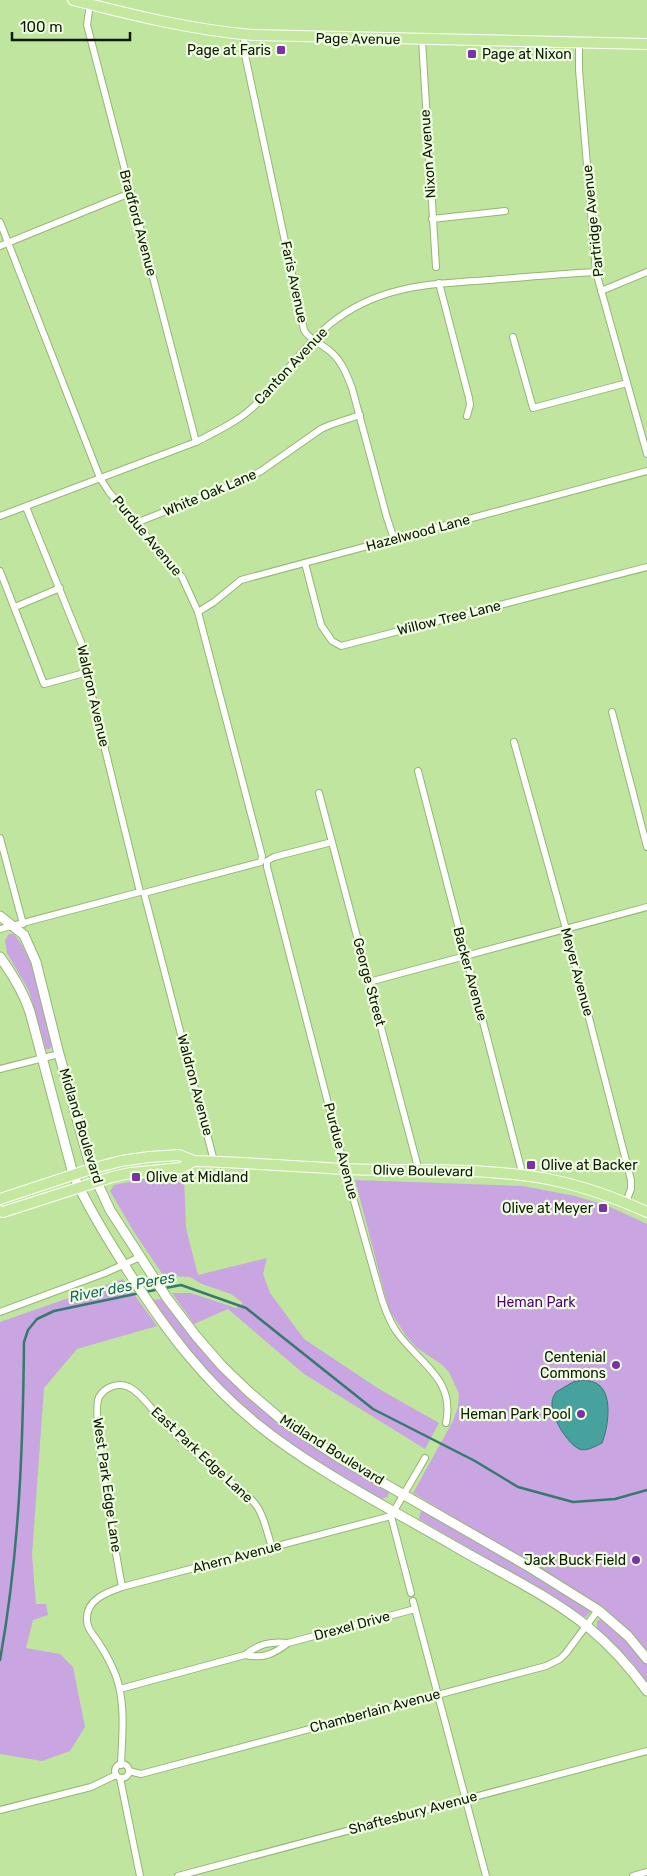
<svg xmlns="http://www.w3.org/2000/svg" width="647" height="1876" viewBox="0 0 647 1876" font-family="Rubik,sans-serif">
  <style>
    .green { fill: #c9a5e2 }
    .water { fill: #47a29d; stroke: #36796e }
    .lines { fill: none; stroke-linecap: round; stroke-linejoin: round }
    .stream { stroke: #36796e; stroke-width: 2.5 }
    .minor-casing { stroke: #94b773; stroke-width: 8 }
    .secondary-casing { stroke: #94b773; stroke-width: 11 }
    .primary-casing { stroke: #fff; stroke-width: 12 }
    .minor { stroke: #fff; stroke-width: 6 }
    .secondary { stroke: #fff; stroke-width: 9 }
    .primary { stroke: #c5e8a0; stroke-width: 10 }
    .poi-dot { fill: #7b32a4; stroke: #effee2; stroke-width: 2 }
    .labels { text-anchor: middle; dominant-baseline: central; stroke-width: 4.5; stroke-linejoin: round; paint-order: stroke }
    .street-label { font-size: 14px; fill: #0d1901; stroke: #effee2 }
    .poi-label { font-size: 14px; fill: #0d1901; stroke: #effee2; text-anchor: end }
    .park-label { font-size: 14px; fill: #540078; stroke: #effee2 }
    .water-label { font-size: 15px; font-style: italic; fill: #1b6460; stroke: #effee2 }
  </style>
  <rect width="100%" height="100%" fill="#c0e59f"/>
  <g class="green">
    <path d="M9,934H14C37,961 43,1010 52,1045L50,1049H46L45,1046L29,991L7,953L5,940Z"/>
    <path d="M172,1176L184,1177L186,1228L198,1275L267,1258L263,1274L270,1293L304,1339L379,1389L439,1423L425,1449L304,1374L228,1309L194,1324L172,1293H191L236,1308L243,1303L231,1294L202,1284L190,1277L172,1276L165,1278L134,1232L110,1191L114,1185L143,1179Z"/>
    <path d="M355,1180L523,1186L575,1196L608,1206L647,1224V1651L611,1615L587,1597L413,1493L453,1421L458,1407L459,1394L449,1372L441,1364L417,1348L407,1337L389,1310Z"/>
    <path d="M123,1279L157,1326L77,1349L44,1388L32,1555L36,1604H46L48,1615L33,1620L26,1648L60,1654L73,1667L85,1727L70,1751L42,1761L0,1754V1322Z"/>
    <path d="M161,1299L193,1338L282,1424L308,1443L389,1490L388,1497L381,1499C346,1478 310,1458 278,1434C228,1398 187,1351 153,1300Z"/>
    <path d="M423,1511L555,1587L590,1609V1612L586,1617L581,1616L508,1571L419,1519L420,1513Z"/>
    <path d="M601,1619H604L636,1650L647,1664V1682L630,1660L597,1628V1621Z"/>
  </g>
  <path class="water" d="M583,1380C589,1381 594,1381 599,1385C613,1396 608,1428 602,1443C596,1446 586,1452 579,1449C567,1443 551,1417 552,1403C552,1398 554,1396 556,1392L573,1382Z"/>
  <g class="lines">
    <g class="stream">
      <path d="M145,1292L181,1285L246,1308L373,1409L475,1461L518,1487L573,1502L615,1499L647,1490"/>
      <path d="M0,1660C19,1555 23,1449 24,1342L28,1330L37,1319L54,1311L140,1293"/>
    </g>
    <defs>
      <g id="minor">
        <path d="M90,4L87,25L196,442"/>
        <path d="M244,35L245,55L304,330C309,340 324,345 332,353C342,362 347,375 352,388L387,518L394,539"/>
        <path d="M422,40L436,267"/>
        <path d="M579,43V70L596,272L647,454"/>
        <path d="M432,219L505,211"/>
        <path d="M0,222L100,478L109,492L182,577L198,612L262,856L261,862L144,893L214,1161"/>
        <path d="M0,246L130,193"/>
        <path d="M439,283L469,398L470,405L467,416"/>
        <path d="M601,291L647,272"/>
        <path d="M513,337L533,408L627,383"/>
        <path d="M0,516L196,442C215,432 235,423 251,409C280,383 299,350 329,325C377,285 430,284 490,280C525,277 561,274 596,272"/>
        <path d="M136,523L242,481L261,471L321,429L330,425L360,415"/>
        <path d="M305,563L321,625L332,641L341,646L647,567"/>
        <path d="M0,571L44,684L88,672"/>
        <path d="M15,607L60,588"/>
        <path d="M198,612L214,602L241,580L647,471"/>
        <path d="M612,712L647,847"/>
        <path d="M514,742L566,929L631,1180V1189L626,1202"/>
        <path d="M418,771L523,1176"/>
        <path d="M319,793L419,1171"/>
        <path d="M0,838L23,924"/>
        <path d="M332,842L274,857L267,861V867L345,1169L382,1300C386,1312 391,1325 399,1335C422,1365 455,1380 446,1423"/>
        <path d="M0,929L140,892L90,688L83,647L26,507"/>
        <path d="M369,982L647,907"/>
        <path d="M0,1069L59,1054"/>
        <path d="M0,1312L105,1273L140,1257"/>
        <path d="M122,1587C117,1559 90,1415 99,1397C105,1387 118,1382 129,1387C139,1392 146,1402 153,1410C173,1432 194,1452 216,1471C229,1482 246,1491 256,1505C265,1517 267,1534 272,1547"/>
        <path d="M411,1593L391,1516L425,1458"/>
        <path d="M413,1601L486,1876"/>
        <path d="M245,1655C263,1659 274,1654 288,1643"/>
        <path d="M120,1689L245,1655C258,1644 271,1641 288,1643L415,1609"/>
        <circle cx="122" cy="1771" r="7"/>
        <path d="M121,1765C122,1735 126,1705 116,1676C112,1666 106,1654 100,1645C95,1636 86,1629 87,1618C87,1599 108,1592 122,1587L391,1516"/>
        <path d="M129,1771L141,1774L546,1666L560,1659L566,1653L598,1610"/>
        <path d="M120,1778L140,1876"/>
        <path d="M0,1810L91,1787L116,1775"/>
        <path d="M178,1876L647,1751"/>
        <path d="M633,1876L647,1872"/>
      </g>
      <g id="secondary">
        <path d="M0,916L24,935L36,962L59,1054L91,1169L110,1210L167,1298L196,1336L222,1366L249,1392L283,1421L338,1457L526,1565L598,1610L628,1636L647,1659"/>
        <path d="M0,957C13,975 23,991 30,1012L73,1174C88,1208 108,1240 128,1271C165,1329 203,1380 257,1424C315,1471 391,1509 456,1547C499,1572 550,1596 588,1627C611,1646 630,1667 647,1691"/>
      </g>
      <g id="primary">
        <path d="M73,0C132,15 192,30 253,35L647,44"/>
        <path d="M0,1199L91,1169L121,1161L149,1157L179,1155L194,1161C245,1162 295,1167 346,1169C416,1172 488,1166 557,1181C589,1188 618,1199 647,1212"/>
        <path d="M0,1211L3,1212L112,1177L130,1173L181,1168L194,1161"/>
      </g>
    </defs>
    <use href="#minor" class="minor-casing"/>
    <use href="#secondary" class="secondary-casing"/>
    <use href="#primary" class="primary-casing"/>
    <use href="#minor" class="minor"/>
    <use href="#secondary" class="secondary"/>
    <use href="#primary" class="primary"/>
  </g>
  <g class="poi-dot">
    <rect x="276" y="45" width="10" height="10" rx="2.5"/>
    <rect x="467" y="49" width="10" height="10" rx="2.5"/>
    <rect x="526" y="1160" width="10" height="10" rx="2.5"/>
    <rect x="131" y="1172" width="10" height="10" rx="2.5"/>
    <rect x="598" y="1203" width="10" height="10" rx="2.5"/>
    <circle cx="616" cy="1365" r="5"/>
    <circle cx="581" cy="1414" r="5"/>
    <circle cx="636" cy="1560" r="5"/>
  </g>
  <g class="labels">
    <g class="street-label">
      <text transform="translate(358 39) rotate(1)">Page Avenue</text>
      <text transform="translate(428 154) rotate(-94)">Nixon Avenue</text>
      <text transform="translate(593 221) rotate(-96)">Partridge Avenue</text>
      <text transform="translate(138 223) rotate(75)">Bradford Avenue</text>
      <text transform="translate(294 282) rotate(78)">Faris Avenue</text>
      <text transform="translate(291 366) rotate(-47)">Canton Avenue</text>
      <text transform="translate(210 493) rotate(-23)">White Oak Lane</text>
      <text transform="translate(418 533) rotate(-15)">Hazelwood Lane</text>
      <text transform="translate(147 536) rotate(50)">Purdue Avenue</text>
      <text transform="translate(449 618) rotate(-14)">Willow Tree Lane</text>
      <text transform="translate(93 696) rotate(77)">Waldron Avenue</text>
      <text transform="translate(577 972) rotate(75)">Meyer Avenue</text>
      <text transform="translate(470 974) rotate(75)">Backer Avenue</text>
      <text transform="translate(369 982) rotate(75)">George Street</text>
      <text transform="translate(195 1085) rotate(75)">Waldron Avenue</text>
      <text transform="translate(81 1126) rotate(73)">Midland Boulevard</text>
      <text transform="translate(341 1151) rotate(75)">Purdue Avenue</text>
      <text transform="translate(423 1171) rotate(1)">Olive Boulevard</text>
      <text transform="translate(332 1450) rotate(32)">Midland Boulevard</text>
      <text transform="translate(202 1455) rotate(43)">East Park Edge Lane</text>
      <text transform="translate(107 1485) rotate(82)">West Park Edge Lane</text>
      <text transform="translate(237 1557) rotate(-15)">Ahern Avenue</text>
      <text transform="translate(352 1626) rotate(-15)">Drexel Drive</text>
      <text transform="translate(375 1711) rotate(-15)">Chamberlain Avenue</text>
      <text transform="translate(413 1813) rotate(-15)">Shaftesbury Avenue</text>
    </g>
    <g class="poi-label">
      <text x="271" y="50">Page at Faris</text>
      <text x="482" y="54" text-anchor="start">Page at Nixon</text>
      <text x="541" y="1165" text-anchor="start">Olive at Backer</text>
      <text x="146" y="1177" text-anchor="start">Olive at Midland</text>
      <text x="593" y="1208">Olive at Meyer</text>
      <text x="606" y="1357">Centenial<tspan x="606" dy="16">Commons</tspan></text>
      <text x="571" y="1414">Heman Park Pool</text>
      <text x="626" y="1560">Jack Buck Field</text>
    </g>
    <g class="park-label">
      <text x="536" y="1302">Heman Park</text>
    </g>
    <g class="water-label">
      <text transform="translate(122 1287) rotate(-11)">River des Peres</text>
    </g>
  </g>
  <path d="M12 32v8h118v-8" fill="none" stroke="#0d1901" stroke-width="2.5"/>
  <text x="20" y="32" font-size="15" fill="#0d1901" stroke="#effee2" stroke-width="4" paint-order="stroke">100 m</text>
</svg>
